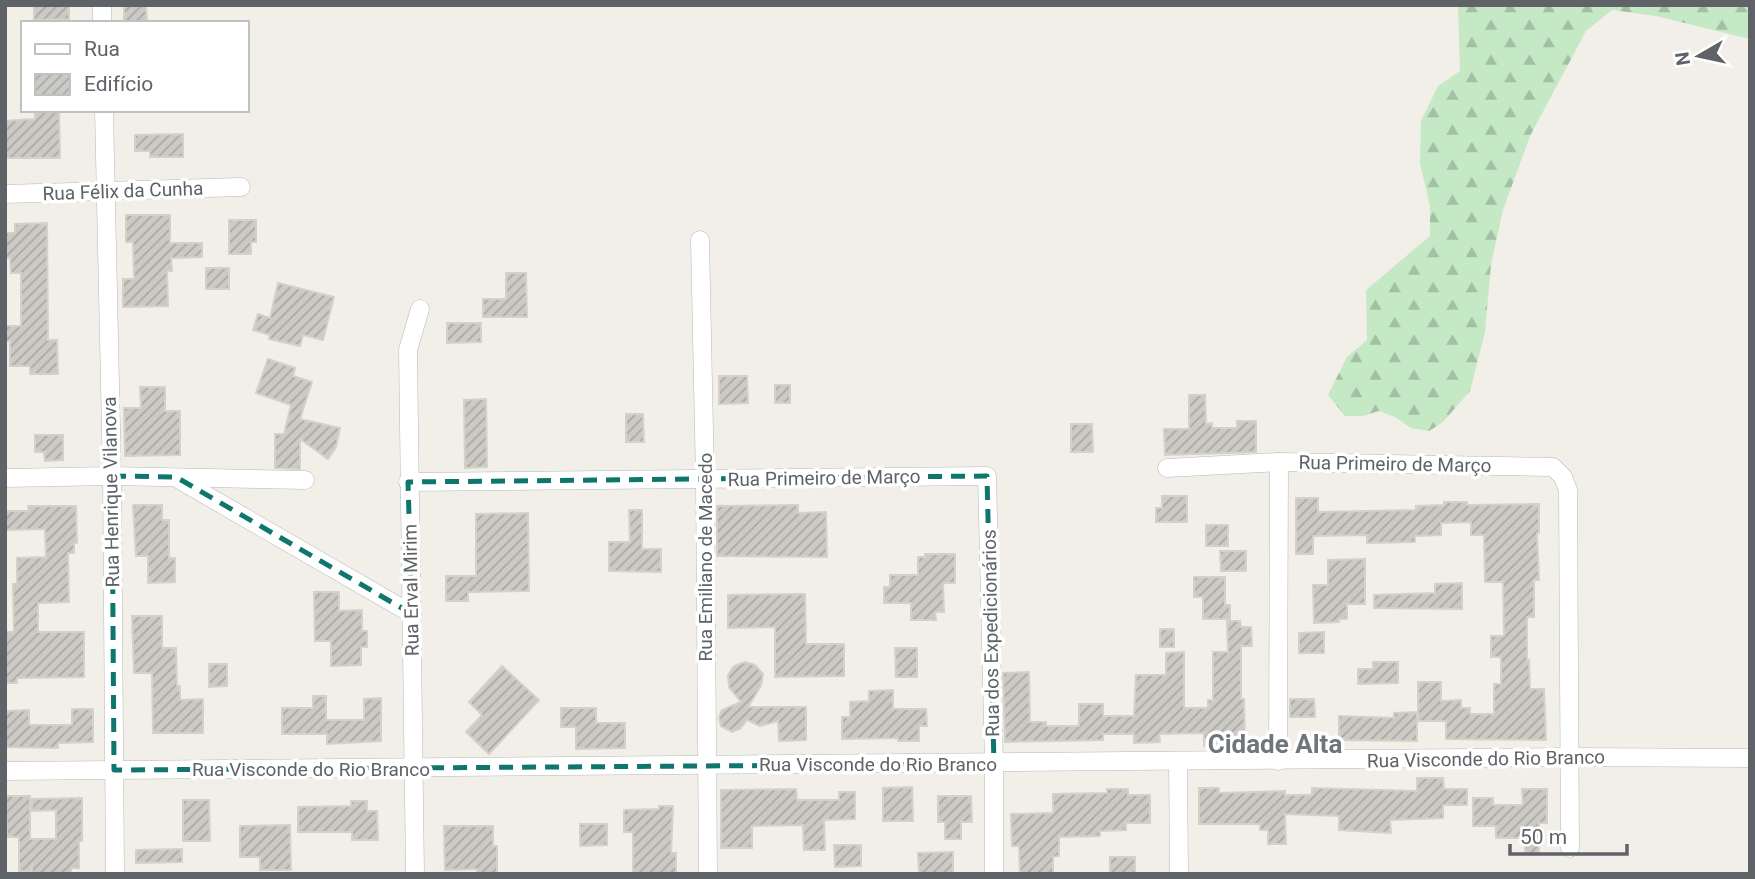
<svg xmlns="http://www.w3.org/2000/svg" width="1755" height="879" viewBox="0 0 1755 879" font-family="Roboto,sans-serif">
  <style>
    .forest { fill: url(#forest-firs) }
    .building { fill: url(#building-hatch); stroke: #d6d1c6; stroke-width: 2 }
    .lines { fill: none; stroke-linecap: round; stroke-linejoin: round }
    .minor-casing { stroke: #b5b8bc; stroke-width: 19 }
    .minor { stroke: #fff; stroke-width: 18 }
    .marked { fill: none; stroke: #0f766e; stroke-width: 5; stroke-dasharray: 14 9; stroke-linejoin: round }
    .labels { text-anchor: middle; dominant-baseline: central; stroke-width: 7; stroke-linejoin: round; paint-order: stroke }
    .street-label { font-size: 19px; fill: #5f6368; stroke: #fff }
    .district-label { font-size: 26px; font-weight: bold; fill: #70757a; stroke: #fff }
  </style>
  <defs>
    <pattern id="forest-firs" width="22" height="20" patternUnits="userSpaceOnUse" patternTransform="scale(1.75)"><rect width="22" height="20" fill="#c5e8c5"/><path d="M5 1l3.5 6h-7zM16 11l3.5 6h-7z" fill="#a3c0a4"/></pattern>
    <pattern id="building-hatch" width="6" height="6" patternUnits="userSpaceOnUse" patternTransform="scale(1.75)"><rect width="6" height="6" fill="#cccac5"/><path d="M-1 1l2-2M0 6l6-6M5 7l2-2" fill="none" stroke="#a9a8a4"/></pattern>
  </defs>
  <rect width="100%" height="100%" fill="#f1efe8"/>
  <path class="forest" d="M1458,5H1750V39L1656,16L1612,10L1586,31L1530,136L1503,210L1491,264L1485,332L1470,391L1443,422L1429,431L1411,428L1395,417L1379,411L1363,416H1345L1328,395L1347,357L1367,340L1366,290L1430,236V206L1420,163L1421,121L1438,86L1460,71Z"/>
  <g class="building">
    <path d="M34,5H69V19L34,20Z"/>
    <path d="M124,5H146L147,23H124Z"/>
    <path d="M35,110H59L60,158H5V121L35,119Z"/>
    <path d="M183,134V157H150V151H135V135Z"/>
    <path d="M126,215H170V243H202V257L171,258L172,271H167L168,306L123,307V279H134L133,242H126Z"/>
    <path d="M229,220H256V242H251V254H229Z"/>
    <path d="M47,223L48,340H57L58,374H30V366H10V341H5V326H21V273H11L10,258H5V233H15V224Z"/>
    <rect x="206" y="268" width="23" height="21"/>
    <path d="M506,273H526L527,317H483V299H506Z"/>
    <path d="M278,283L334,297L323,340L303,335L300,346L269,339L270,335L253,330L258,314L270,318Z"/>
    <path d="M447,323H481V342L447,343Z"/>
    <path d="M268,359L295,368L293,376L312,382L300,419L340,428L336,447L328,459L300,439V469L275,468V434H284L291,405L256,393Z"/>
    <path d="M719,376H747L748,403L719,404Z"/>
    <rect x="775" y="385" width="15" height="18"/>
    <path d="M140,387H165V411H180V455L125,456L124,408H141Z"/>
    <path d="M1189,395H1205L1206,424L1212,423V428H1237V421H1256V452L1165,455L1164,429H1189Z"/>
    <path d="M486,399L487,467L465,468L464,400Z"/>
    <path d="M626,414H643L644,442H626Z"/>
    <path d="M1071,424H1092L1093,452H1071Z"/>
    <path d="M35,435H63V460L45,461L44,452H35Z"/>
    <path d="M1162,496H1187V522H1156V508H1162Z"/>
    <path d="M1296,498H1318V512L1416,510V506L1444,505V502H1467V505L1539,504V533H1537L1539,580H1534V617H1527V661L1529,660L1530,689H1544L1546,740L1446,739V721H1418V682H1441V701L1461,700V708H1470V714H1494V684H1501V657H1491V636H1504L1503,582H1485L1484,535H1471V522L1441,523V535L1415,536V542L1367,543V535L1313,536V554H1296Z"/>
    <path d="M133,505H162V520H169V558H175V582L148,583V556H136Z"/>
    <path d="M798,505V513L826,512L827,557L717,556V506Z"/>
    <path d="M28,506H76L77,543H74V553H68L69,602L38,603V632H84V677L17,678V683H5V632H14L13,584H17V558L46,557L45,529L5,530V511H29Z"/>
    <path d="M629,510H642V549H661V572L609,571V542H630Z"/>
    <path d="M528,513L529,591L468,592V601H446V576H476V514Z"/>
    <rect x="1206" y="525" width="22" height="21"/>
    <path d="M1220,551H1246V571H1221Z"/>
    <path d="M925,554H955V583H943L944,612H935L936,620H911V603H884V587H890V575H918V557H925Z"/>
    <path d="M1365,559V604H1347V619H1339V622L1314,623L1313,585H1328V560Z"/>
    <path d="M1194,577H1225V605H1230V619H1203V597H1194Z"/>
    <path d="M1462,583V609L1374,608V595L1435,593V584Z"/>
    <path d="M314,592H339V611L362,610V631H367V647H361V665L331,666V641H315Z"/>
    <path d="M805,594L806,644H844V676L775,677V627L728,628V595Z"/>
    <path d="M132,616H162V648H176L177,686H180V700L203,699V733H153L152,673H134Z"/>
    <path d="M1227,621H1240L1241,627H1251L1252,646H1241V699H1244L1245,746H1204V733L1159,734L1160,742L1134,743V734H1103V740L1005,742L1003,673L1029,672L1030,722H1046V726H1079V704H1103V716H1134L1136,675H1166V653L1184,652V708H1208V700H1213V652H1228Z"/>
    <rect x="1160" y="629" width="14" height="18"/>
    <path d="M1324,632V653H1299V633Z"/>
    <path d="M895,648H917V677H896Z"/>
    <path d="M745,662L755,665L763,674L761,686L748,707H806V740L779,741L778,721L760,726L747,720L740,729L732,732L721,726L719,718L722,710L741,702L729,687L728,675L734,666Z"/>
    <path d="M1373,662H1398V683L1358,684V669H1373Z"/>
    <path d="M209,664H227V686L209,687Z"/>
    <path d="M502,666L539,700L489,754L466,732L482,715L469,702Z"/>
    <path d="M893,690V709H926L927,726H919V741H898V738L842,739V717H850V702L869,701V691Z"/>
    <path d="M313,696H326V720H364V699L381,698V741L327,744V734H282V708H313Z"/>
    <path d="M1290,699H1314L1315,717H1290Z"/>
    <path d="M561,708H596V723H625V748L576,749V727H561Z"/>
    <path d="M72,709H93V742L58,743V748L5,747V711L29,710V725H72Z"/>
    <path d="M1417,712V741L1339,740V716L1394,718V713Z"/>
    <path d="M1417,778H1443L1444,789H1467V805H1443V818L1390,820L1391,833L1339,830V816L1285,814L1286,844H1268V830H1260V824H1199V788H1219V793L1285,791V795H1312V788L1417,791Z"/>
    <path d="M912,787L913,821H883V788Z"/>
    <path d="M796,789L797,800H839V792H855V819L824,820L825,850H804L803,825L752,826V848H721V790Z"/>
    <path d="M1107,789H1128V795H1150V823H1126V830L1100,831V836L1059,837V856L1053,857V874H1020L1019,846H1012L1011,814L1053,813V794L1107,793Z"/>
    <path d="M1522,789H1547V823H1539V853H1525V838H1496V826H1473V798H1493V805H1523Z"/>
    <path d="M6,796H30V839H56V810L32,811V799L82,798V841H79V868H71V874H32V865L31,871H19V837H7Z"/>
    <path d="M938,796H971L972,822H961V839H945V822H938Z"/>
    <path d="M183,800H209L210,841H183Z"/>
    <path d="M351,801H367V811H377L378,840H352V832H298V807L351,806Z"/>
    <path d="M659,806H673L671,853H676V874H633V832H624V810L659,809Z"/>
    <path d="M580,824H607V845L580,846Z"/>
    <path d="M290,825L291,870H260V857H240V826Z"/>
    <path d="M444,826H493V846H497V874H477V869L445,870Z"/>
    <path d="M834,845H861V866L835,867Z"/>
    <path d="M182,849V862L136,863V850Z"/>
    <path d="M953,852V874H919L918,853Z"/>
    <rect x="1110" y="857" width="25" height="17"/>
  </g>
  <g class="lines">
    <defs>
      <g id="minor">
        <path d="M102,5V23"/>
        <path d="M104,110L112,476L115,874"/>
        <path d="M5,194L241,187"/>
        <path d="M700,240L705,479L708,874"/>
        <path d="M1167,468L1279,462L1553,467L1563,477L1568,490L1570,848"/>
        <path d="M5,478L112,476L305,480"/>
        <path d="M178,479L412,614"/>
        <path d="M408,482L987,476L994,764V874"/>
        <path d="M1278,761L1279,462"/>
        <path d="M1178,762L1179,874"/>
        <path d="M5,771L1569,757L1750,758"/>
        <path d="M415,874L408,350L420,309"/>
      </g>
    </defs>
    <use href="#minor" class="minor-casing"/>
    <use href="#minor" class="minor"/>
  </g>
  <path class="marked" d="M112,476L176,477L412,614L408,482L987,476L994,764L114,770Z"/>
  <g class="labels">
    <g class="street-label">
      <text transform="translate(123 191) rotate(-2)">Rua Félix da Cunha</text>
      <text transform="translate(1395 464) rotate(1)">Rua Primeiro de Março</text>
      <text transform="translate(824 478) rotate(-1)">Rua Primeiro de Março</text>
      <text transform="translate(111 492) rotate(-91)">Rua Henrique Vilanova</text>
      <text transform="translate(705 557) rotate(-90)">Rua Emiliano de Macedo</text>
      <text transform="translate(411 590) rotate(-91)">Rua Erval Mirim</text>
      <text transform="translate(991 633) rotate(-91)">Rua dos Expedicionários</text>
      <text transform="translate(1486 759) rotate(-1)">Rua Visconde do Rio Branco</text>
      <text x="878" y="764">Rua Visconde do Rio Branco</text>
      <text x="311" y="769">Rua Visconde do Rio Branco</text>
    </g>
    <g class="district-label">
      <text x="1275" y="744">Cidade Alta</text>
    </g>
  </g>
  <rect width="1755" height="879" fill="none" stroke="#5f6368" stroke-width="14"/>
  <rect x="21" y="21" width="228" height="91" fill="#ffffff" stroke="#bfc1c3" stroke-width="2"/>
  <rect x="35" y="44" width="35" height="10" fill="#ffffff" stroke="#bfc1c3" stroke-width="2"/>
  <text x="84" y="56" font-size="21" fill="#5f6368">Rua</text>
  <rect x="35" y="74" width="35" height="21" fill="url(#building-hatch)" stroke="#bfc1c3" stroke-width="2"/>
  <text x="84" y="91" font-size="21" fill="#5f6368">Edifício</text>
  <g transform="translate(1699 56) rotate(261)" stroke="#ffffff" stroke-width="5" paint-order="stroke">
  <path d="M0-5L12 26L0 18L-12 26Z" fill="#5f6368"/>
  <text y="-10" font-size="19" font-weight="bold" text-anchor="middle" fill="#5f6368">N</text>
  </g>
  <path d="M1510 844v10h117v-10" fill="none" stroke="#5f6368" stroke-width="3.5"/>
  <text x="1520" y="844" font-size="21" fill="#5f6368" stroke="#ffffff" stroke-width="5" paint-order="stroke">50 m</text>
</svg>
